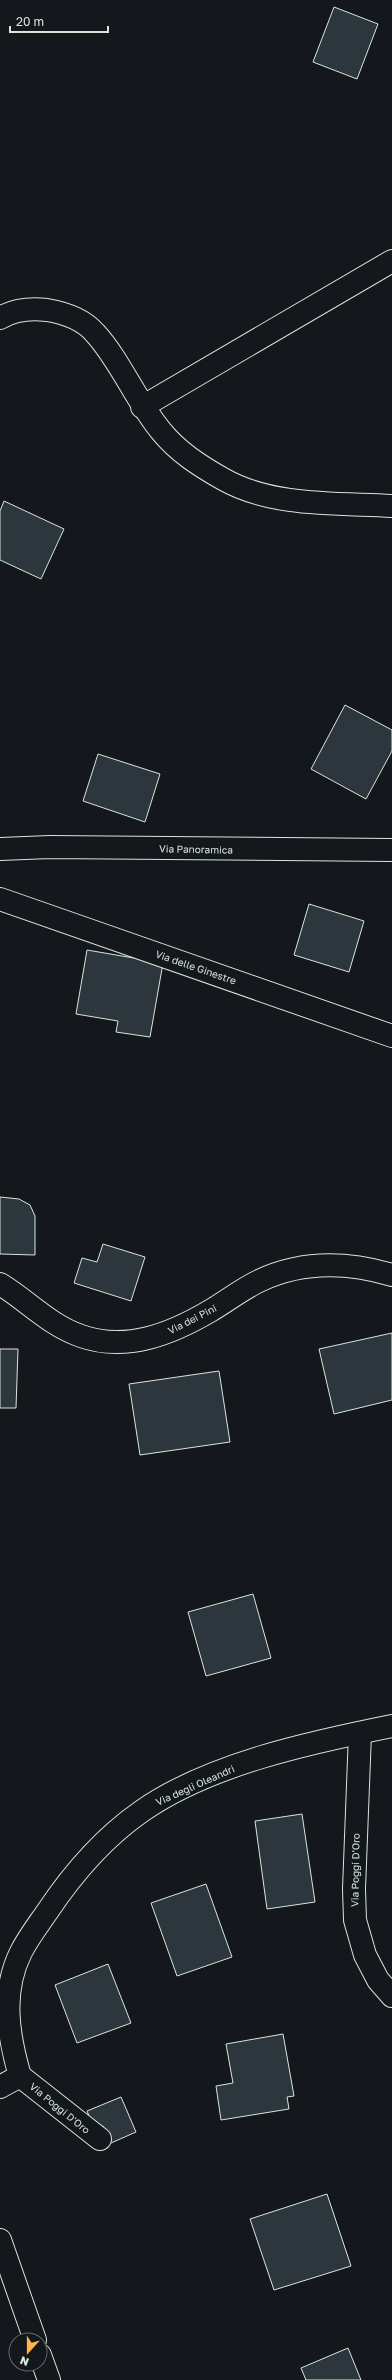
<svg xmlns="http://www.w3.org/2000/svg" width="392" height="2380" viewBox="0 0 392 2380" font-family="'Golos Text',sans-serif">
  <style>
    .building { fill: #2c363c; stroke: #d8e6dc }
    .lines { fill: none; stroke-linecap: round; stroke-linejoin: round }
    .minor-casing { stroke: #d8e6dc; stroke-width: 24 }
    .minor { stroke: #14181c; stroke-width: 22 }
    .labels { text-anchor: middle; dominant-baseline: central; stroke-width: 3; stroke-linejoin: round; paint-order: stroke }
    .street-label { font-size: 10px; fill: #d8e6dc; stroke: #14181c }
  </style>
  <rect width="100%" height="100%" fill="#14181c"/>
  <g class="building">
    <path d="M334,7L378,24L357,79L313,62Z"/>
    <path d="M4,501L64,529L41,579L0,560V511Z"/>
    <path d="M345,705L392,730V751L366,799L311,769Z"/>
    <path d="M98,754L160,774L145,822L83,801Z"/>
    <path d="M309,904L364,921L349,972L294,955Z"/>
    <path d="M87,950L163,963L150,1037L116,1032L118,1021L76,1014Z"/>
    <path d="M0,1197L19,1199L30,1205L35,1216V1255L0,1254Z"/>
    <path d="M103,1244L145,1257L131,1301L74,1283L82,1258L97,1262Z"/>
    <path d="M392,1333V1400L334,1414L319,1349Z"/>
    <path d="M0,1349H18L16,1408H0Z"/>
    <path d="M219,1371L230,1442L140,1455L129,1384Z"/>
    <path d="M253,1594L271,1658L206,1676L188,1612Z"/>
    <path d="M302,1814L315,1902L267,1909L255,1821Z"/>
    <path d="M206,1884L232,1957L177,1976L151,1903Z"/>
    <path d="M108,1964L131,2023L77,2043L55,1985Z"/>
    <path d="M283,2034L294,2096L287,2097L289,2109L221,2120L216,2086L233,2083L226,2044Z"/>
    <path d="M121,2097L136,2132L111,2143L103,2126L95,2130L87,2111Z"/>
    <path d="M327,2194L351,2266L274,2290L250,2219Z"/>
    <path d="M348,2348L361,2380H306L301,2368Z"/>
  </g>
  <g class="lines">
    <defs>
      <g id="minor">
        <path d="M0,318C15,309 30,308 47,310C65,313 83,319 95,333C120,360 136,401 161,431C178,452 200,466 223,479C272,507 337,503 392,506"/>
        <path d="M142,407L392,261"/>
        <path d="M0,849L50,847L392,850"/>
        <path d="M0,899L392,1036"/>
        <path d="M0,1284C28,1301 49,1325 81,1336C126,1352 171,1334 210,1311C227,1301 242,1289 259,1281C301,1261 348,1262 392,1275"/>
        <path d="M360,1733L354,1889L355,1920L365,1955L378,1980L392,1996"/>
        <path d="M20,2076C8,2035 1,1992 21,1952C28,1938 38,1925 47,1912C73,1873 103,1838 142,1811C209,1764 312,1742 392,1726"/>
        <path d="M0,2087L20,2076L100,2139"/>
        <path d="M0,2240L35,2340"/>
        <path d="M40,2355L49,2380"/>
      </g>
    </defs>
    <use href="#minor" class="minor-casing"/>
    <use href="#minor" class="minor"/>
  </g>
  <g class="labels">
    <g class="street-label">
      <text transform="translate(196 849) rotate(1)">Via Panoramica</text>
      <text transform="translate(196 967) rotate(19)">Via delle Ginestre</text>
      <text transform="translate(192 1319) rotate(-27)">Via dei Pini</text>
      <text transform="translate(195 1785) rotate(-24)">Via degli Oleandri</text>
      <text transform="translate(355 1870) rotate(-89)">Via Poggi D'Oro</text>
      <text transform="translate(60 2108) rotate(39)">Via Poggi D'Oro</text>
    </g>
  </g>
  <g transform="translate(28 2352) rotate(201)"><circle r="19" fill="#14181c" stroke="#626a69"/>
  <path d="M0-3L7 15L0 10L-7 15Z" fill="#ffb74d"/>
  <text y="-6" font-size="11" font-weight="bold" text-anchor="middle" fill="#d8e6dc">N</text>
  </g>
  <path d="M10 26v6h98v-6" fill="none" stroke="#d8e6dc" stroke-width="2"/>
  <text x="16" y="26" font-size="12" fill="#d8e6dc" stroke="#14181c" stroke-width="3" paint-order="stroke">20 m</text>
</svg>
